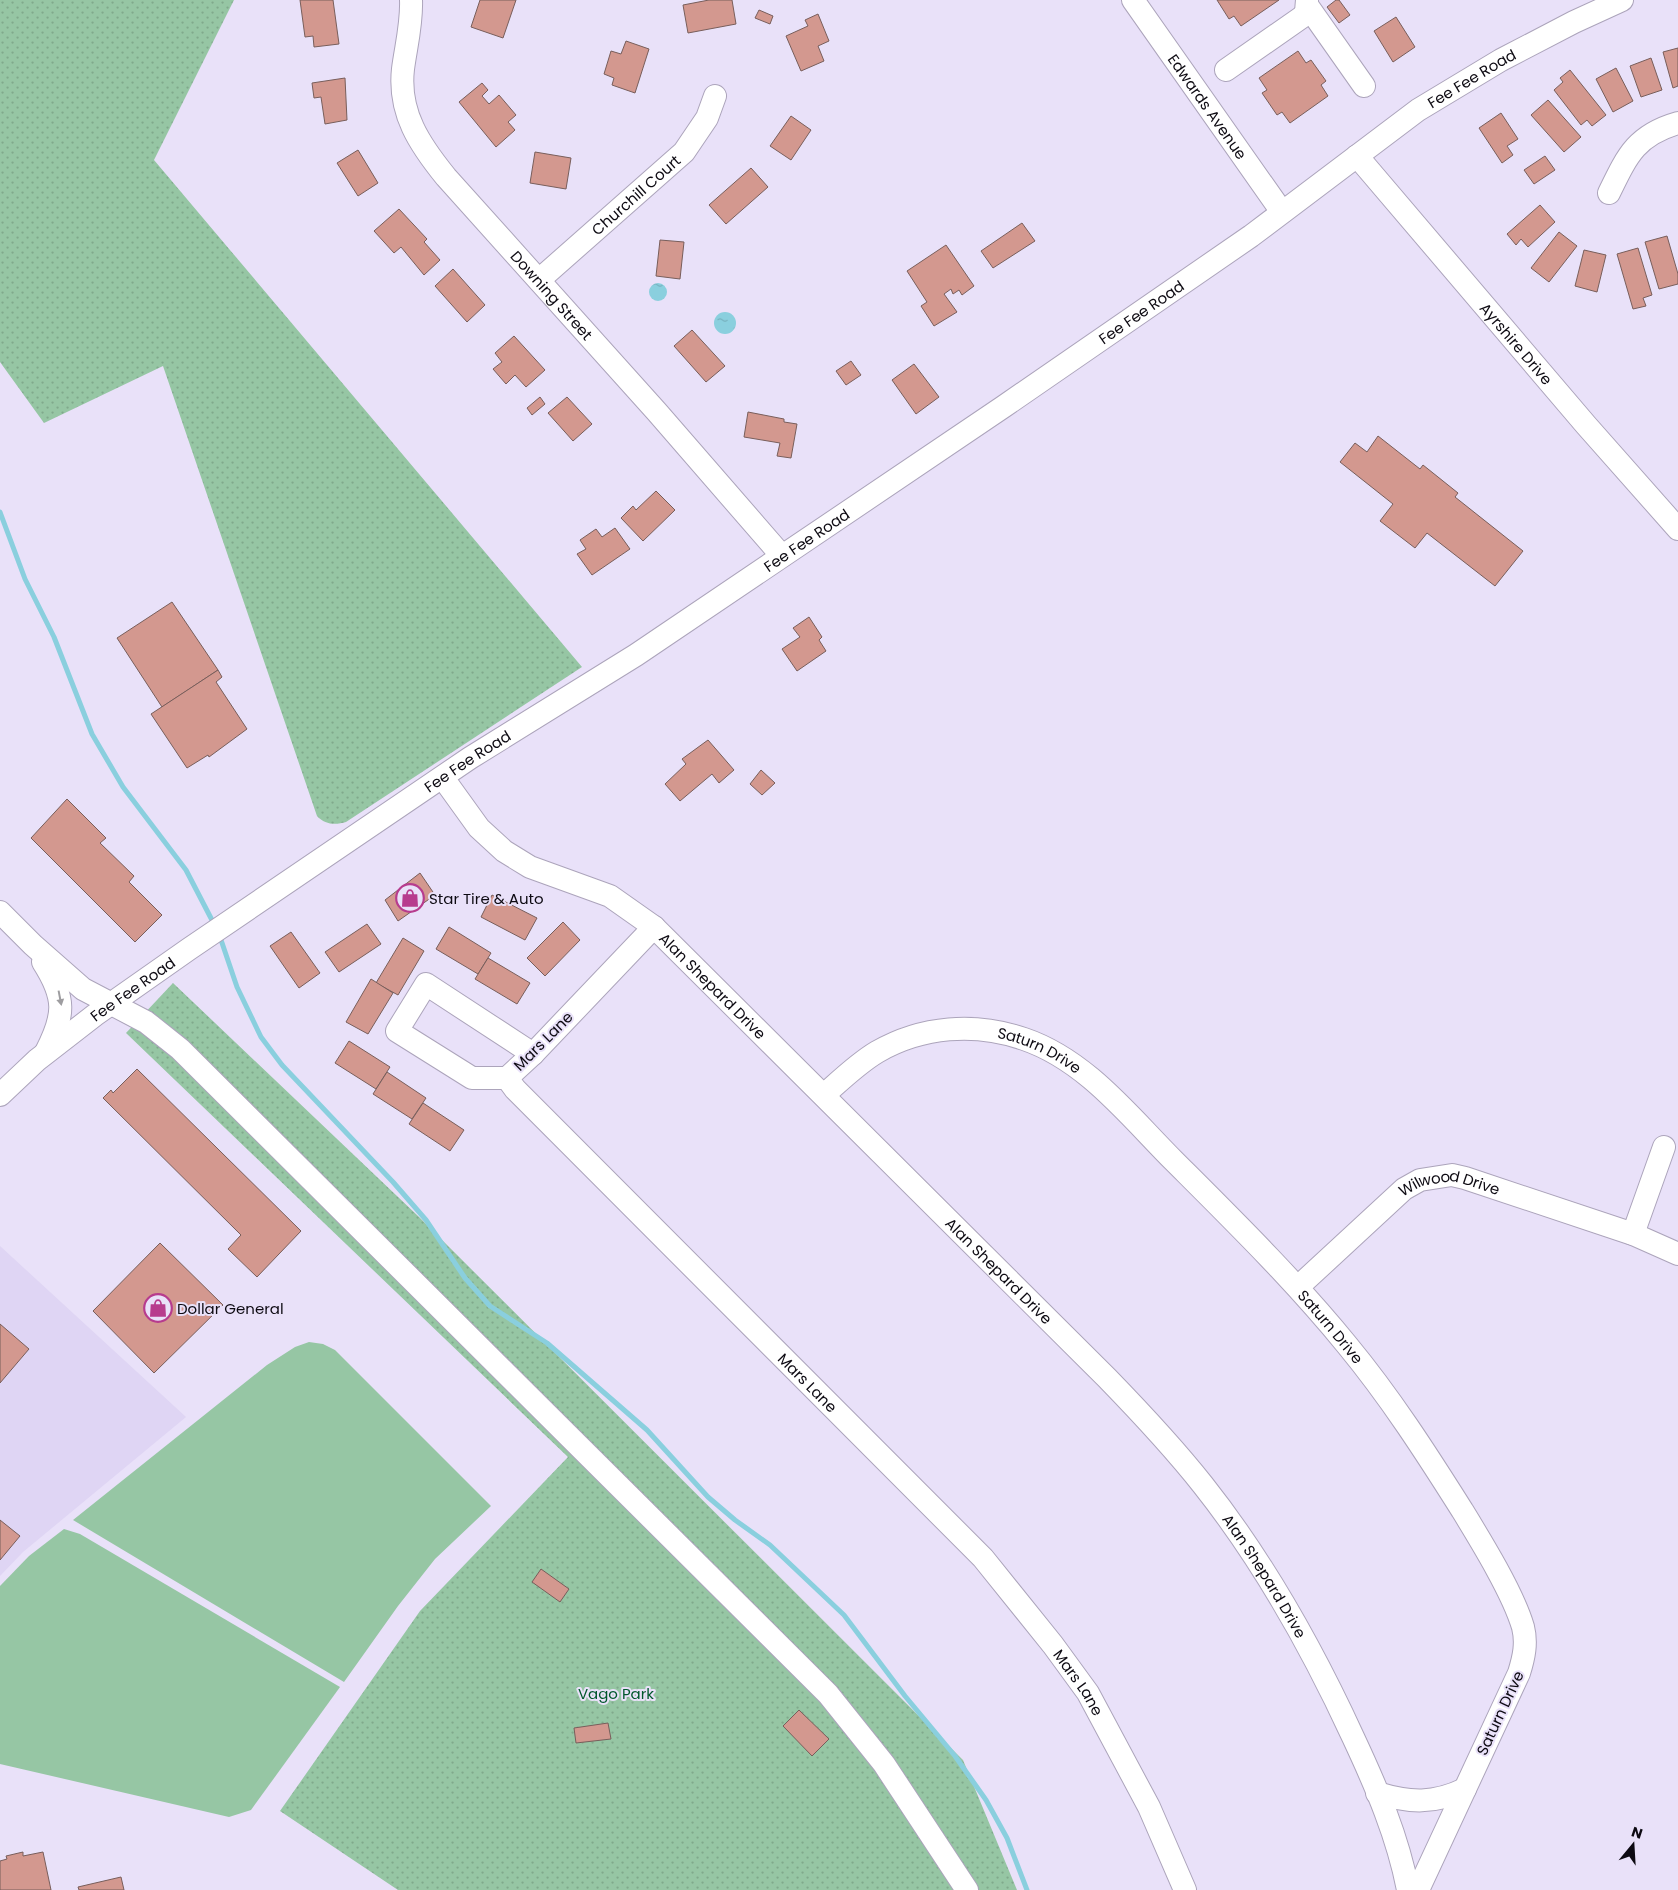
<svg xmlns="http://www.w3.org/2000/svg" width="1678" height="1890" viewBox="0 0 1678 1890" font-family="Poppins,sans-serif">
  <style>
    .built { fill: #dfd5f4 }
    .grass { fill: #96c6a4 }
    .park { fill: url(#park-dots) }
    .water { fill: url(#water-ripples) }
    .lines { fill: none; stroke-linecap: round; stroke-linejoin: round }
    .stream { stroke: #8acfde; stroke-width: 5 }
    .building { fill: #d3988f; stroke: #785e5b }
    .minor-casing { stroke: #aca4bb; stroke-width: 24 }
    .minor { stroke: #fff; stroke-width: 22 }
    .oneway { fill: #9e9da0 }
    .labels { text-anchor: middle; dominant-baseline: central; stroke-width: 4; stroke-linejoin: round; paint-order: stroke }
    .street-label { font-size: 15px; fill: #0d0a12; stroke: #e9e1f9 }
    .poi-label { font-size: 15px; fill: #0d0a12; stroke: #e9e1f9; text-anchor: start }
    .park-label { font-size: 15px; fill: #00572c; stroke: #e9e1f9 }
  </style>
  <defs>
    <pattern id="park-dots" width="8" height="8" patternUnits="userSpaceOnUse" patternTransform="scale(1.25)"><rect width="8" height="8" fill="#96c6a4"/><path d="M2 2h.1M6 6h.1" fill="none" stroke="#80a98c" stroke-width="1.8" stroke-linecap="round"/></pattern>
    <pattern id="water-ripples" width="26" height="14" patternUnits="userSpaceOnUse" patternTransform="scale(1.25)"><rect width="26" height="14" fill="#8acfde"/><path d="M2 4q2-2 4 0t4 0M15 11q2-2 4 0t4 0" fill="none" stroke="#76b0bd"/></pattern>
  </defs>
  <rect width="100%" height="100%" fill="#e9e1f9"/>
  <path class="built" d="M0,1246L186,1417L23,1552L0,1576Z"/>
  <g class="grass">
    <path d="M309,1342L323,1344L335,1350L491,1506L435,1559L398,1606L344,1682L73,1520L267,1365L295,1347Z"/>
    <path d="M64,1529L80,1534L340,1687L251,1810L229,1817L0,1764V1586L29,1556Z"/>
  </g>
  <g class="park">
    <path d="M0,0H234L154,160L582,667L346,822C336,825 325,825 317,816L163,366L44,423L0,362Z"/>
    <path d="M173,983L418,1216L963,1760L1017,1890H398L280,1811L420,1611L568,1457L126,1033Z"/>
  </g>
  <g class="water">
    <circle cx="658" cy="292" r="9"/>
    <circle cx="725" cy="323" r="11"/>
  </g>
  <g class="lines">
    <g class="stream">
      <path d="M0,512L25,579L54,637L92,734L123,787L186,870L214,924"/>
      <path d="M219,934L237,987L261,1037L282,1065L393,1182L426,1220L465,1278L490,1306L547,1343L647,1430L708,1497L735,1520L770,1545L844,1615L905,1696L955,1756L986,1800L1007,1838L1027,1890"/>
    </g>
  </g>
  <g class="building">
    <path d="M300,0H333L339,44L314,47L313,36L305,37Z"/>
    <path d="M480,0H516L503,38L471,27Z"/>
    <path d="M709,0H732L736,24L688,33L683,5Z"/>
    <path d="M1217,0H1279L1241,26L1234,16L1229,19Z"/>
    <path d="M1336,0H1339L1350,15L1339,23L1327,7Z"/>
    <path d="M759,10L773,16L770,24L755,18Z"/>
    <path d="M818,14L829,41L818,46L824,61L801,71L786,36L808,26L805,20Z"/>
    <path d="M1396,17L1415,47L1393,62L1374,31Z"/>
    <path d="M626,41L649,49L635,93L612,85L614,78L604,74L611,51L621,54Z"/>
    <path d="M1678,48V86L1673,88L1663,52Z"/>
    <path d="M1298,51L1306,63L1311,60L1326,81L1321,85L1328,96L1290,123L1282,112L1277,115L1262,93L1267,90L1259,78Z"/>
    <path d="M1651,58L1662,90L1641,97L1630,66Z"/>
    <path d="M1616,68L1633,101L1613,112L1596,79Z"/>
    <path d="M1570,70L1606,115L1592,126L1587,120L1581,125L1554,90L1563,82L1560,78Z"/>
    <path d="M345,78L347,120L325,124L321,97L314,98L312,83Z"/>
    <path d="M482,83L488,90L482,96L489,104L499,95L516,115L508,122L515,130L496,147L459,102Z"/>
    <path d="M1548,100L1581,137L1564,152L1531,115Z"/>
    <path d="M1501,113L1518,139L1507,146L1513,155L1502,163L1479,128Z"/>
    <path d="M791,116L811,130L791,160L770,146Z"/>
    <path d="M358,150L378,183L358,196L337,163Z"/>
    <path d="M535,152L571,158L566,189L530,183Z"/>
    <path d="M1545,156L1555,170L1534,184L1524,170Z"/>
    <path d="M751,168L768,187L726,224L709,205Z"/>
    <path d="M1540,205L1555,222L1528,247L1521,239L1516,245L1507,234Z"/>
    <path d="M399,209L427,239L424,242L440,260L424,275L401,247L394,253L374,231Z"/>
    <path d="M1022,223L1035,241L993,268L981,251Z"/>
    <path d="M1559,232L1577,246L1549,282L1531,268Z"/>
    <path d="M1667,236L1678,274V284L1659,289L1645,242Z"/>
    <path d="M660,240L684,242L680,279L656,276Z"/>
    <path d="M946,245L974,286L962,295L959,290L953,294L951,289L944,294L957,312L934,326L921,306L927,302L907,271Z"/>
    <path d="M1638,248L1652,295L1643,298L1646,306L1633,309L1617,254Z"/>
    <path d="M1584,250L1606,255L1597,292L1575,286Z"/>
    <path d="M453,269L485,305L467,322L435,286Z"/>
    <path d="M692,330L725,366L706,382L674,346Z"/>
    <path d="M514,336L545,370L526,387L515,375L506,384L493,369L502,362L495,353Z"/>
    <path d="M851,361L861,375L846,385L836,371Z"/>
    <path d="M914,364L939,397L916,414L892,380Z"/>
    <path d="M540,397L545,404L532,415L527,408Z"/>
    <path d="M567,397L592,424L573,441L548,413Z"/>
    <path d="M748,412L784,419V422L797,424L791,458L777,456L780,443L744,437Z"/>
    <path d="M1378,436L1420,469L1423,465L1458,493L1455,497L1523,551L1495,586L1427,533L1415,548L1380,521L1393,504L1340,462L1355,443L1367,452Z"/>
    <path d="M656,491L675,510L643,541L621,518L633,506L636,510Z"/>
    <path d="M615,528L630,549L592,575L577,554L586,549L580,540L596,529L602,537Z"/>
    <path d="M172,602L218,670L162,707L117,638Z"/>
    <path d="M809,617L822,637L819,640L826,651L797,671L782,649L800,637L793,628Z"/>
    <path d="M218,670L222,677L216,682L247,729L209,757L208,755L187,768L151,714Z"/>
    <path d="M708,740L734,770L719,783L712,774L680,801L665,784L686,764L682,759Z"/>
    <path d="M761,770L775,783L762,795L750,784Z"/>
    <path d="M67,799L106,838L100,843L134,876L129,882L162,915L135,942L31,838Z"/>
    <path d="M420,873L435,895L398,921L385,900Z"/>
    <path d="M492,895L537,918L525,940L481,917Z"/>
    <path d="M563,922L580,940L545,976L527,958Z"/>
    <path d="M367,924L381,944L339,972L325,952Z"/>
    <path d="M449,927L491,953L478,974L436,949Z"/>
    <path d="M291,932L320,973L299,988L270,946Z"/>
    <path d="M403,938L424,951L398,995L376,983Z"/>
    <path d="M488,958L530,983L517,1004L475,979Z"/>
    <path d="M371,979L393,993L368,1034L346,1022Z"/>
    <path d="M349,1041L390,1067L376,1089L335,1063Z"/>
    <path d="M137,1069L301,1231L257,1277L228,1249L241,1235L103,1098L111,1090L113,1093Z"/>
    <path d="M387,1072L426,1098L412,1119L373,1094Z"/>
    <path d="M423,1103L464,1130L450,1151L409,1124Z"/>
    <path d="M160,1243L223,1305L154,1373L93,1311Z"/>
    <path d="M0,1324L29,1349L0,1383Z"/>
    <path d="M0,1520L20,1536L0,1560Z"/>
    <path d="M541,1569L569,1589L560,1602L532,1582Z"/>
    <path d="M799,1710L829,1739L812,1756L783,1726Z"/>
    <path d="M608,1723L611,1739L576,1743L574,1728Z"/>
    <path d="M23,1852V1856L43,1852L51,1890H0V1861L7,1859L6,1856Z"/>
    <path d="M121,1877L124,1890H79L78,1887Z"/>
  </g>
  <g class="lines">
    <defs>
      <g id="minor">
        <path id="s1" d="M411,0C412,24 406,46 403,69C398,113 420,145 446,177L657,412L782,556"/>
        <path id="s2" d="M1133,0L1282,212"/>
        <path d="M1307,5L1364,86"/>
        <path d="M1226,70L1302,17L1306,12L1307,0"/>
        <path id="s3" d="M1357,156L1586,425L1678,529"/>
        <path d="M1609,193C1627,156 1636,135 1678,123"/>
        <path id="s4" d="M539,280L684,152L707,118L715,96"/>
        <path id="s5" d="M443,778L479,828L504,851L530,867L610,896L654,927L1107,1378C1140,1412 1173,1447 1203,1485C1264,1562 1312,1648 1353,1737C1376,1786 1398,1837 1408,1890"/>
        <path d="M0,912L33,945L83,989L146,1022L180,1049L828,1694L884,1764L967,1890"/>
        <path id="s6" d="M654,927L533,1054L507,1078L515,1089L983,1558L1053,1645L1088,1693L1149,1807L1185,1890"/>
        <path d="M43,962C66,998 65,1015 46,1052"/>
        <path d="M507,1078H472L397,1031L426,984L533,1054"/>
        <path id="s7" d="M0,1095L37,1060L95,1015L189,949L470,758L636,655L1003,407L1251,236L1418,110L1501,60L1574,22L1622,0"/>
        <path id="s8" d="M824,1095C841,1080 857,1064 877,1052C922,1026 975,1022 1024,1039C1086,1060 1129,1116 1174,1161C1234,1221 1294,1280 1347,1345C1390,1397 1426,1453 1462,1510C1481,1541 1513,1593 1523,1627C1527,1643 1524,1657 1519,1673L1418,1890"/>
        <path d="M1633,1234L1664,1147"/>
        <path id="s9" d="M1298,1287L1404,1189L1420,1180L1452,1175L1465,1178L1633,1234L1678,1254"/>
        <path d="M1377,1793C1410,1803 1434,1804 1465,1789"/>
      </g>
    </defs>
    <use href="#minor" class="minor-casing"/>
    <use href="#minor" class="minor"/>
  </g>
  <defs><path id="oneway-solid" d="M-6-.8H1V-3.2L6.5 0L1 3.2V.8H-6Z" transform="scale(1.25)"/></defs>
  <use class="oneway" href="#oneway-solid" transform="translate(60 998) rotate(79)"/>
  <defs>
    <symbol id="shop-ring" viewBox="-11 -11 22 22"><circle r="9.5" fill="#e9e1f9" stroke="#b73c8e" stroke-width="1.5"/><path d="M-5-2.5h2.3a2.7 3.5 0 0 1 5.4 0H5L5.5 6h-11ZM-1.5-2.5h3a1.5 2.3 0 0 0-3 0Z" fill="#b73c8e"/></symbol>
  </defs>
  <g fill-rule="evenodd">
    <use href="#shop-ring" x="394" y="882" width="32" height="32"/>
    <use href="#shop-ring" x="142" y="1292" width="32" height="32"/>
  </g>
  <g class="labels">
    <g class="street-label">
      <text stroke="none"><textPath href="#s7" startOffset="1790">Fee Fee Road</textPath></text>
      <text stroke="none"><textPath href="#s2" startOffset="130">Edwards Avenue</textPath></text>
      <text stroke="none"><textPath href="#s4" startOffset="129">Churchill Court</textPath></text>
      <text stroke="none"><textPath href="#s1" startOffset="348">Downing Street</textPath></text>
      <text stroke="none"><textPath href="#s7" startOffset="1385">Fee Fee Road</textPath></text>
      <text stroke="none"><textPath href="#s3" startOffset="246">Ayrshire Drive</textPath></text>
      <text stroke="none"><textPath href="#s7" startOffset="980">Fee Fee Road</textPath></text>
      <text stroke="none"><textPath href="#s7" startOffset="575">Fee Fee Road</textPath></text>
      <text stroke="none"><textPath href="#s5" startOffset="348">Alan Shepard Drive</textPath></text>
      <text stroke="none"><textPath href="#s7" startOffset="170">Fee Fee Road</textPath></text>
      <text transform="translate(543 1041) rotate(-45)">Mars Lane</text>
      <text stroke="none"><textPath href="#s8" startOffset="239">Saturn Drive</textPath></text>
      <text stroke="none"><textPath href="#s9" startOffset="192">Wilwood Drive</textPath></text>
      <text stroke="none"><textPath href="#s5" startOffset="752">Alan Shepard Drive</textPath></text>
      <text stroke="none"><textPath href="#s8" startOffset="644">Saturn Drive</textPath></text>
      <text stroke="none"><textPath href="#s6" startOffset="639">Mars Lane</textPath></text>
      <text stroke="none"><textPath href="#s5" startOffset="1158">Alan Shepard Drive</textPath></text>
      <text stroke="none"><textPath href="#s6" startOffset="1044">Mars Lane</textPath></text>
      <text transform="translate(1500 1713) rotate(-65)">Saturn Drive</text>
    </g>
    <g class="poi-label">
      <text x="429" y="898">Star Tire &amp; Auto</text>
      <text x="177" y="1308">Dollar General</text>
    </g>
    <g class="park-label">
      <text x="616" y="1693">Vago Park</text>
    </g>
  </g>
  <g transform="translate(1633 1845) rotate(18)" stroke="#e9e1f9" stroke-width="4" paint-order="stroke">
  <path d="M0-4L9 19L0 12L-9 19Z" fill="#0d0a12"/>
  <text y="-8" font-size="14" font-weight="bold" text-anchor="middle" fill="#0d0a12">N</text>
  </g>
</svg>
